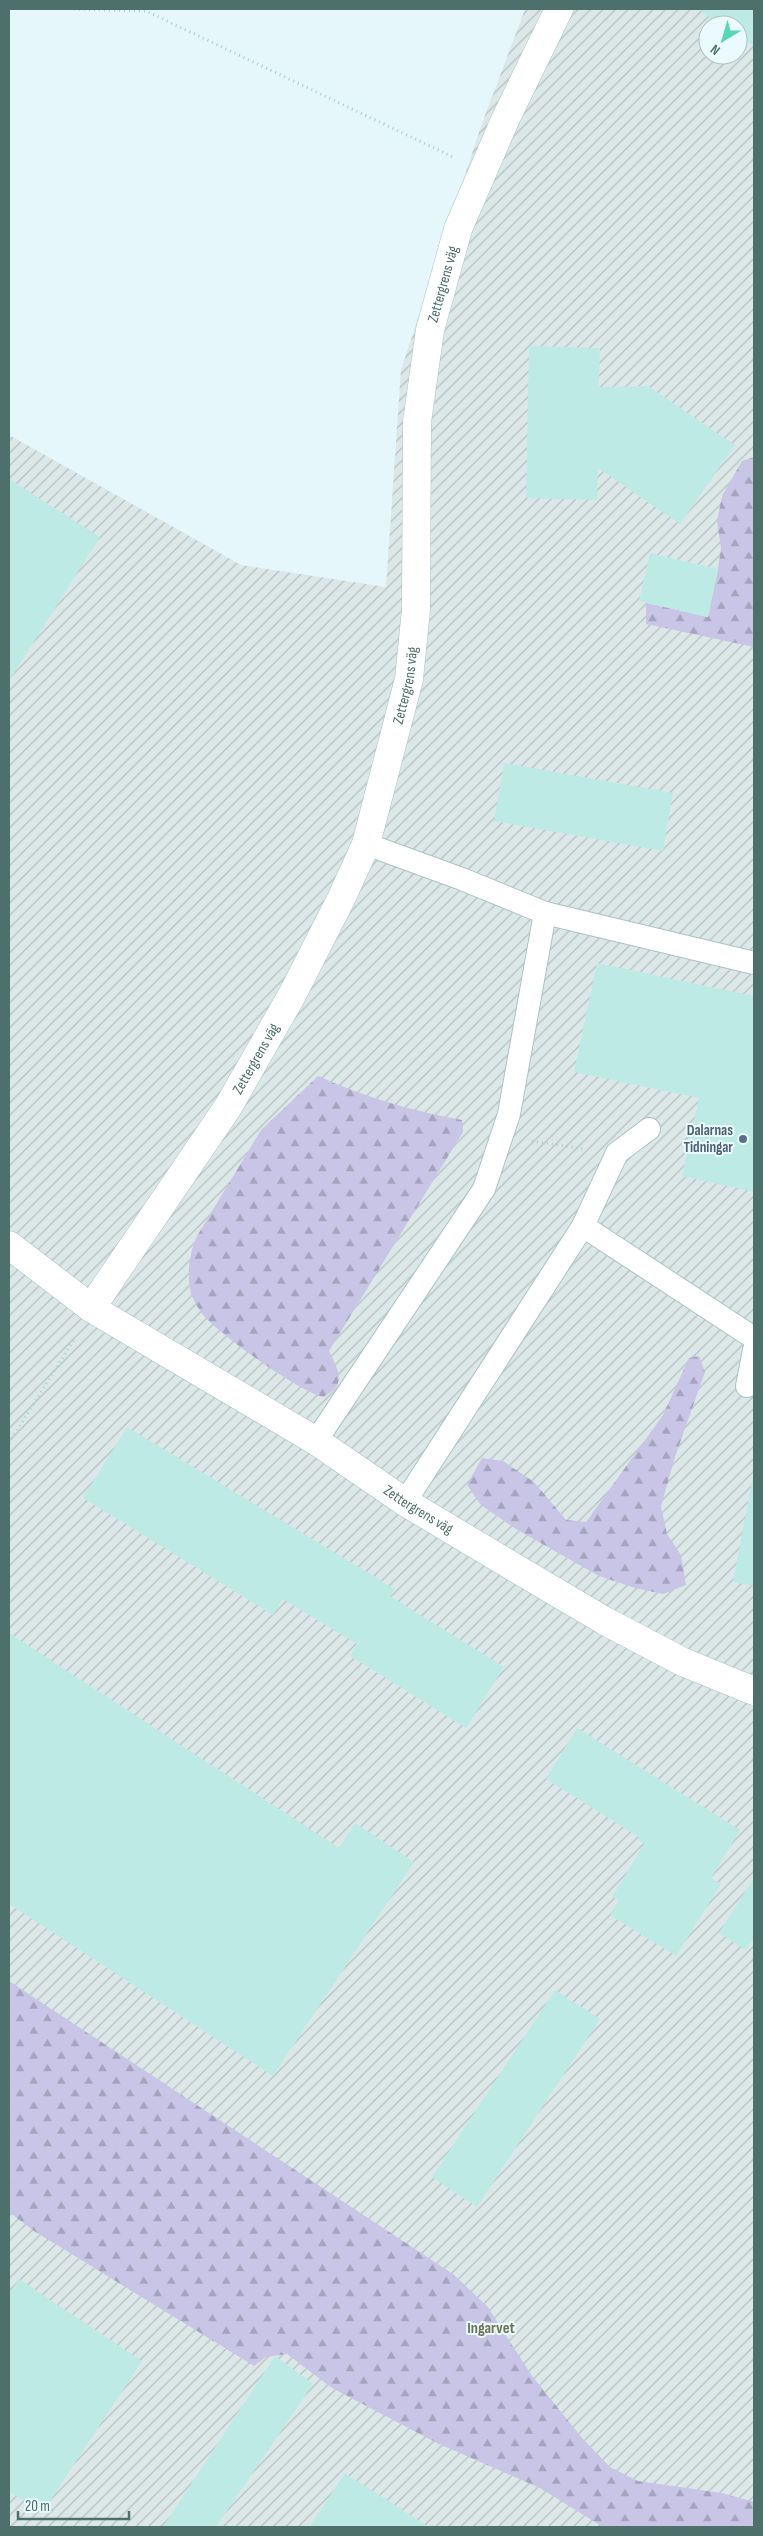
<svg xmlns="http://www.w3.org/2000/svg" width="763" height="2536" viewBox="0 0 763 2536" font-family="'Sofia Sans Condensed',sans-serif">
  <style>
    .industrial { fill: url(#industrial-furrows); fill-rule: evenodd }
    .forest { fill: url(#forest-firs) }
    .building { fill: #beeae6 }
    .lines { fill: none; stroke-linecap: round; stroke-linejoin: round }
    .service-casing { stroke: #a7c5c3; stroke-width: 24 }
    .minor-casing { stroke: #a7c5c3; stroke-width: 29 }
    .path { stroke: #a3d1cc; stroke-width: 3; stroke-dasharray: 1 4; stroke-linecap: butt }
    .service { stroke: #fff; stroke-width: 22 }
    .minor { stroke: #fff; stroke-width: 28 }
    .service-dot { fill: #5c6f8a; stroke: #ebfbfd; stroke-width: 2 }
    .labels { text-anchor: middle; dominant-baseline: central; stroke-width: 4; stroke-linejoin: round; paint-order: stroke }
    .street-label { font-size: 15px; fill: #4d706b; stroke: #ebfbfd }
    .service-label { font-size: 15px; font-weight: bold; fill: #4e5e75; stroke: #ebfbfd; text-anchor: end }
    .neighbourhood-label { font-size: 16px; font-weight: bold; fill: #6c7253; stroke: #ebfbfd }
  </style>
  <defs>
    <pattern id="industrial-furrows" width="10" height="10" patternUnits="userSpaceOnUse" patternTransform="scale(1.25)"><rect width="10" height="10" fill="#dce8e7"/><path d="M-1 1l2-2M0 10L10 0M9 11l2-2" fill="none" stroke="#b5c0bf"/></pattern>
    <pattern id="forest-firs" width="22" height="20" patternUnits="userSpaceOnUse" patternTransform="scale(1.25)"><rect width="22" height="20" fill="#c9c5e6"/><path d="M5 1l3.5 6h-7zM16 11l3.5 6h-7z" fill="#a5a4be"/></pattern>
  </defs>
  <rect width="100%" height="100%" fill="#e5f7fa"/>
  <path class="industrial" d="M525,9H754V2527H9V435L241,565L386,587L401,370L481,126ZM708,25H738V55H708Z"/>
  <g class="forest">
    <path d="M754,457V647L646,624V603L708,617L718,569L721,548L717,521L722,496L742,461Z"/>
    <path d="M318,1076C364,1097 413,1111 462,1120L463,1132L329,1351C338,1371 348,1384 323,1397C297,1390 223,1337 204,1316C199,1311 195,1302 192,1296C186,1278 189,1253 197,1236L261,1130Z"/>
    <path d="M699,1356L705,1372L675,1457L661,1506L667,1534L681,1555L686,1585L663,1594L635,1588L599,1576L516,1529L481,1505L467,1485L482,1458L503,1461L534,1482L566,1520L586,1522L663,1415L689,1358Z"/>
    <path d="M9,1981L453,2274L487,2306L532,2376L583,2439L610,2467L638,2481L722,2493L754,2502V2527H603L540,2488L437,2443L332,2388L287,2354L266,2357L254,2366L34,2231L9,2212Z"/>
  </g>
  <g class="building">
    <path d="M703,9H754V46L738,36V25H721L701,12Z"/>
    <path d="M529,346L600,348L599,387L648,386L735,445L680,524L598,468L597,500L526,498Z"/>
    <path d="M9,479L100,537L9,681Z"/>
    <path d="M650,553L718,569L708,617L639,601Z"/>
    <path d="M504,763L673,793L663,851L494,821Z"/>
    <path d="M597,963L754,996V1192L682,1176L699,1098L574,1072Z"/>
    <path d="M127,1427L395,1589L390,1596L504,1667L466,1728L350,1656L357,1644L283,1599L273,1615L83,1498Z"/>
    <path d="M753,1476H754V1586L733,1582Z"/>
    <path d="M9,1633L339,1848L355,1823L414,1862L273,2076L9,1904Z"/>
    <path d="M577,1728L740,1830L711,1878L721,1884L676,1956L610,1915L619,1900L612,1897L644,1844L638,1840L639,1837L546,1779Z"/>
    <path d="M754,1878V1938L746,1950L719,1933Z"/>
    <path d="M555,1990L600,2019L477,2207L432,2177Z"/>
    <path d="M19,2279L142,2361L42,2513L9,2491V2294Z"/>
    <path d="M275,2356L313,2384L216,2527H163Z"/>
    <path d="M345,2473L429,2527H309Z"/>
  </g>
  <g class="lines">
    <defs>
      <g id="service">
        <path d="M366,844L462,879L545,913L754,963"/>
        <path d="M583,1226L617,1153L649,1129"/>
        <path d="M747,1386L754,1350"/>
        <path d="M316,1441L484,1189L509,1114L545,913"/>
        <path d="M405,1502L583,1226L754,1338"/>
      </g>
      <g id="minor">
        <path id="s1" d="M9,1245L91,1308L316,1441L405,1502L517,1569L605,1621L683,1662L754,1691"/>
        <path id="s2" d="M91,1308L228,1107L292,995L341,899L366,844L409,679L416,610L417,422L430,330L458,229L505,120L559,9"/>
      </g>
    </defs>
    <use href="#service" class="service-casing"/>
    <use href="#minor" class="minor-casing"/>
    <g class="path">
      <path d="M74,9L146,11L453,157"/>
      <path d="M532,1141L585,1149"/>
      <path d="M9,1443L75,1338"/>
    </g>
    <use href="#service" class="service"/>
    <use href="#minor" class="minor"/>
  </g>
  <circle class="service-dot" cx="743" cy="1139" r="5"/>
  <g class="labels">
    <g class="street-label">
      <text stroke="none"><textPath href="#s2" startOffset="1109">Zettergrens väg</textPath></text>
      <text stroke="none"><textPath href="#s2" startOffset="704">Zettergrens väg</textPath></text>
      <text stroke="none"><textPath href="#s2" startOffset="299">Zettergrens väg</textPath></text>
      <text stroke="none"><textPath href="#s1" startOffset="488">Zettergrens väg</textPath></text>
    </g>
    <g class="service-label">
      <text x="733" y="1130">Dalarnas<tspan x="733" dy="17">Tidningar</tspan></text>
    </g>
    <g class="neighbourhood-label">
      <text x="491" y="2328">Ingarvet</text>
    </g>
  </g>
  <rect width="763" height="2536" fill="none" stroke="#4d706b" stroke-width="20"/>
  <g transform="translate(723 40) rotate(218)"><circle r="24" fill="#ebfbfd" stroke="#acc3c3"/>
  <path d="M0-4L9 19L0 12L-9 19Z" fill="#57d7b6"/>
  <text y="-8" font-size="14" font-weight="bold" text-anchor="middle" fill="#4d706b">N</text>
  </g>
  <path d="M18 2511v8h111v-8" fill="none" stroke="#4d706b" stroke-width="2.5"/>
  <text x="25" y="2511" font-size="15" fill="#4d706b" stroke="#ebfbfd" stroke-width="4" paint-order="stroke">20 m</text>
</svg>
